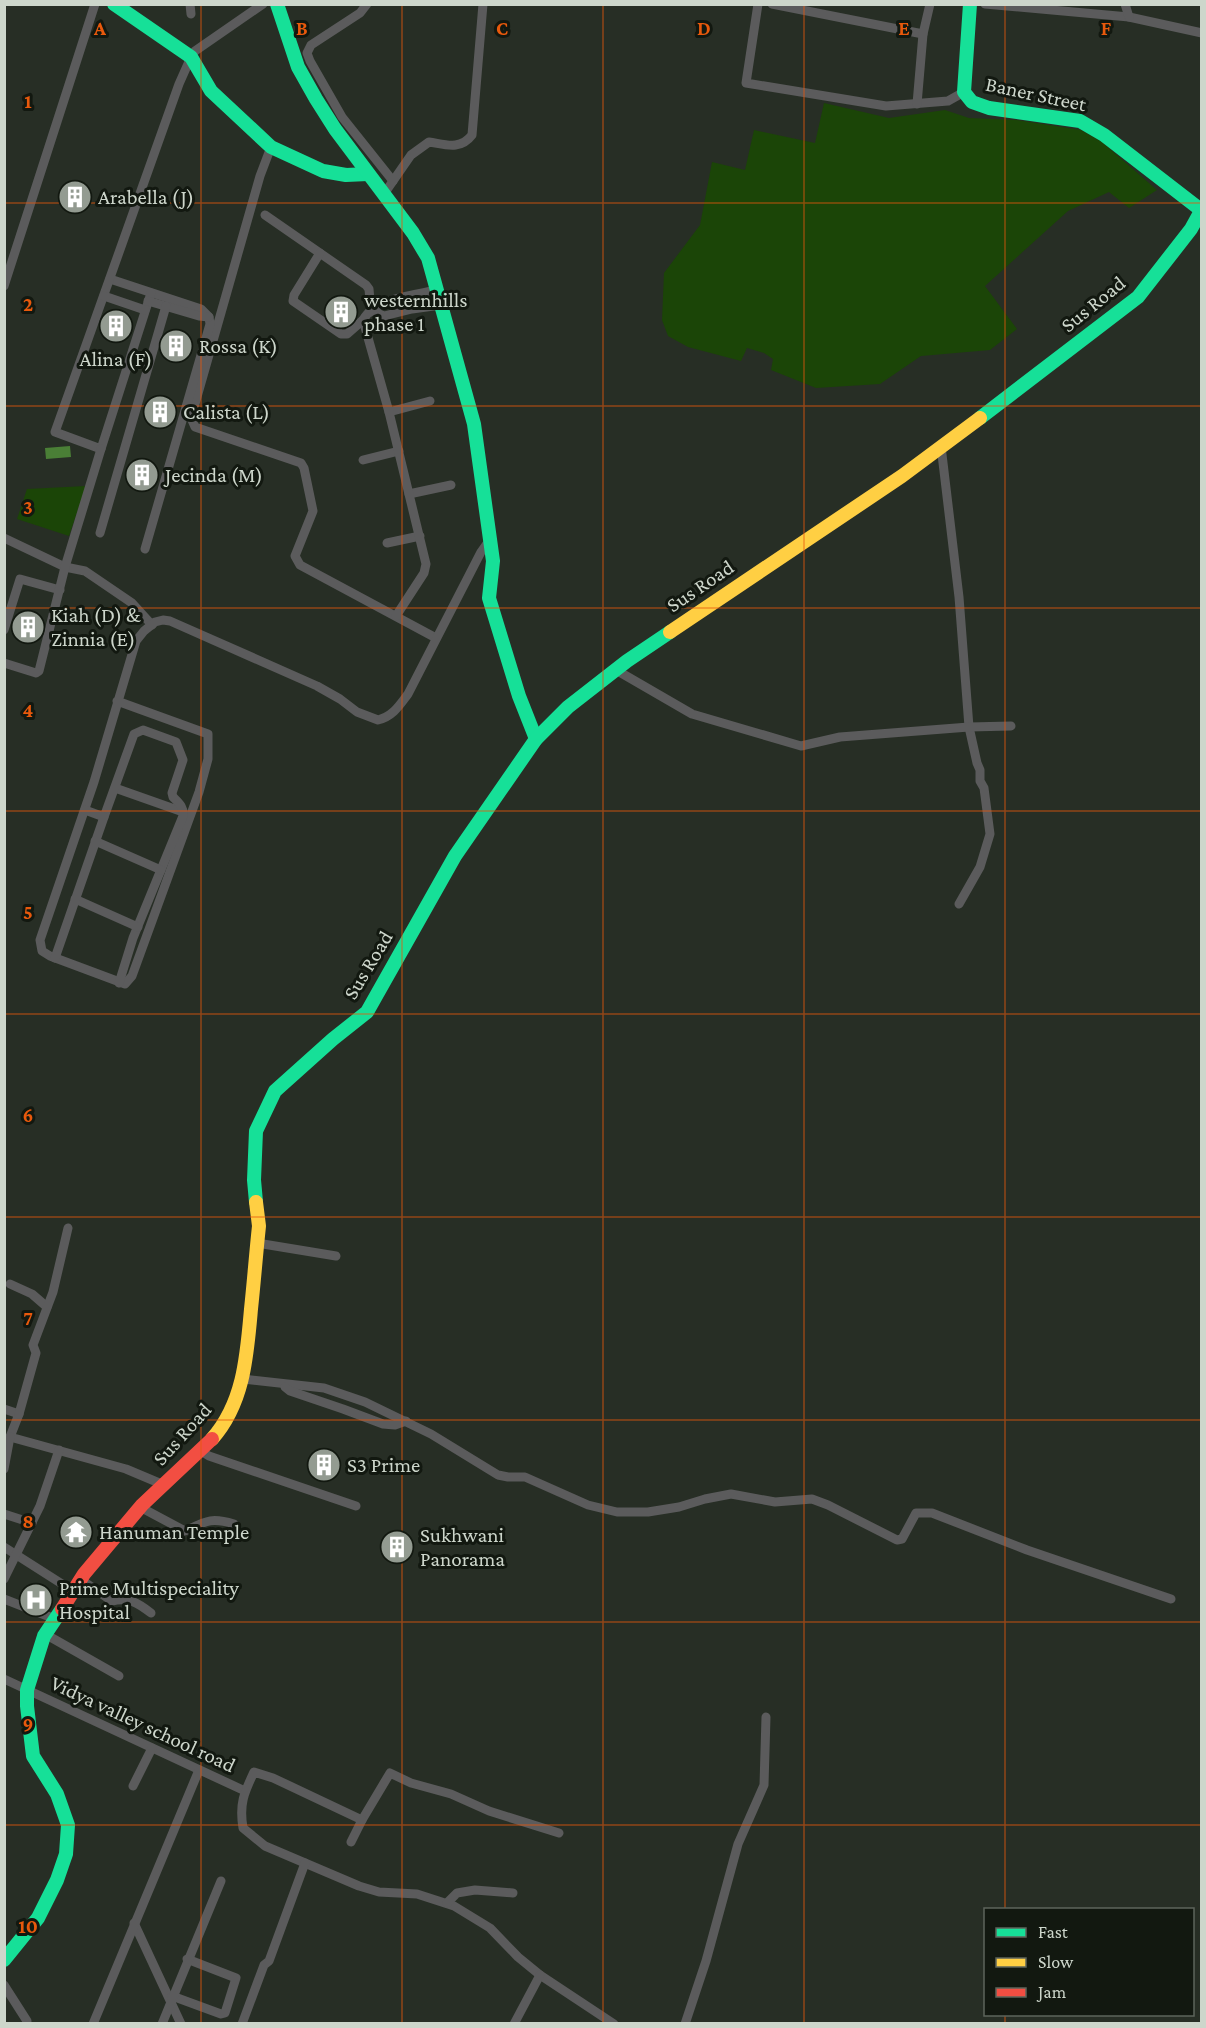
<svg xmlns="http://www.w3.org/2000/svg" width="1206" height="2028" viewBox="0 0 1206 2028" font-family="'Crimson Pro',serif">
  <style>
    .green { fill: #1b4507 }
    .water { fill: #4a7f36 }
    .lines { fill: none; stroke-linecap: round; stroke-linejoin: round }
    .street { stroke: #5b5b5c; stroke-width: 9 }
    .fast { stroke: #16e098; stroke-width: 14 }
    .slow { stroke: #ffcf43; stroke-width: 14 }
    .jam { stroke: #f24e42; stroke-width: 14 }
    .grid { fill: none; stroke: #e8590c; stroke-width: 1.5; stroke-opacity: 0.55 }
    .labels { text-anchor: middle; dominant-baseline: central; stroke-width: 6; stroke-linejoin: round; paint-order: stroke }
    .street-label { font-size: 21px; fill: #cdd6cb; stroke: #121810 }
    .poi-label { font-size: 21px; fill: #cdd6cb; stroke: #121810; text-anchor: start }
    .grid-label { font-size: 20px; text-anchor: middle; font-weight: bold; fill: #e8590c; stroke: #121810; stroke-width: 6; stroke-linejoin: round; paint-order: stroke }
  </style>
  <rect width="100%" height="100%" fill="#272e25"/>
  <g class="green">
    <path d="M824,103L889,118L945,110L969,118L1017,120L1081,130L1102,142L1157,190L1129,208L1109,192L1068,211L985,286L1017,329L990,350L921,356L880,384L816,388L771,370L773,359L764,353L747,348L741,361L688,347L668,336L662,320L664,273L700,225L712,162L745,170L754,130L815,143Z"/>
    <path d="M86,486L69,536L17,519L27,489Z"/>
  </g>
  <path class="water" d="M70,446L71,457L46,459L45,448Z"/>
  <g class="lines">
    <g class="street">
      <path d="M190,4L191,14"/>
      <path d="M367,4L360,13L311,45L307,53L310,61L342,117L393,181"/>
      <path d="M758,4L746,83L886,106L948,101L964,92"/>
      <path d="M772,4L923,34"/>
      <path d="M985,4L1129,17L1202,33"/>
      <path d="M1125,4L1129,17"/>
      <path d="M917,104L923,34L930,4"/>
      <path d="M271,147L260,176L191,418L195,427L301,463L304,468L313,511L295,556L300,565L436,638"/>
      <path d="M384,194L411,155L429,142C444,144 460,151 472,135L483,4"/>
      <path d="M265,215L366,285L369,289L371,312"/>
      <path d="M320,253L294,295L293,301L341,334H347L363,320"/>
      <path d="M110,279L201,309L209,317L210,324L145,549"/>
      <path d="M4,286L95,4"/>
      <path d="M151,293L101,449L55,432L179,84L191,57L195,51L263,4"/>
      <path d="M104,296L145,310"/>
      <path d="M148,301L199,316L209,317"/>
      <path d="M373,311L384,316L412,309L441,305"/>
      <path d="M389,412L430,401"/>
      <path d="M941,446L959,597L969,727L977,763L980,770V781L984,788L990,834L980,867L959,904"/>
      <path d="M363,460L399,451"/>
      <path d="M409,494L451,485"/>
      <path d="M100,533L166,306"/>
      <path d="M4,538L65,567L85,571L132,603L152,625"/>
      <path d="M387,543L420,536"/>
      <path d="M396,616L424,573L426,564L389,412L363,320C375,298 415,295 437,290"/>
      <path d="M4,630L20,579L60,590"/>
      <path d="M4,663L36,673L39,671L65,567L101,449"/>
      <path d="M616,670L692,714L801,746L840,737L969,727L1011,726"/>
      <path d="M117,701L208,734V759L199,792L132,976L125,984L50,956L42,951L40,940L94,782L136,641L144,631L155,622L163,620L170,621L317,686L340,699L357,712L378,720C393,716 399,706 408,694L481,552L491,538"/>
      <path d="M115,788L183,812"/>
      <path d="M104,817L134,734L143,730L176,742L183,760L172,793L173,797C179,803 184,807 183,816L133,938L119,983"/>
      <path d="M95,841L161,870"/>
      <path d="M75,899L138,927"/>
      <path d="M55,958L104,817L85,810"/>
      <path d="M257,1243L336,1256"/>
      <path d="M10,1284L32,1294L47,1307"/>
      <path d="M243,1379L324,1388L365,1402L431,1434L498,1475L508,1477H525L588,1505L617,1512H648L679,1507L705,1499L731,1494L775,1502L812,1499L828,1505L897,1540L902,1539L916,1513H932L1027,1550L1171,1599"/>
      <path d="M285,1387L290,1391L343,1409L383,1424L395,1425L406,1421"/>
      <path d="M4,1409L19,1414L10,1437L126,1469L164,1485"/>
      <path d="M19,1414L36,1353L33,1345L53,1292L68,1228"/>
      <path d="M201,1451L209,1456L356,1506"/>
      <path d="M4,1469L10,1437"/>
      <path d="M140,1507L185,1531C206,1521 211,1517 234,1524"/>
      <path d="M4,1514L32,1523"/>
      <path d="M4,1547L73,1591"/>
      <path d="M4,1579L40,1506L59,1450"/>
      <path d="M80,1579L112,1601C129,1597 138,1603 151,1613"/>
      <path d="M4,1599L55,1619"/>
      <path d="M45,1634L119,1676"/>
      <path d="M4,1679L245,1791"/>
      <path d="M133,1786L152,1748"/>
      <path d="M362,1820L390,1773L411,1783L451,1794L489,1811L559,1833"/>
      <path d="M351,1842L362,1820L273,1778L254,1772C244,1793 239,1804 243,1828L265,1846L359,1886L379,1892L417,1894L454,1906L490,1928L518,1957L540,1975L614,2024"/>
      <path d="M447,1903L457,1893L475,1890L513,1893"/>
      <path d="M134,1923L181,2024"/>
      <path d="M4,1985L27,2021"/>
      <path d="M172,1996L221,2014L225,2013L236,1978L187,1959"/>
      <path d="M93,2024L199,1770"/>
      <path d="M162,2024L221,1881"/>
      <path d="M242,2024L264,1965L269,1961L305,1863"/>
      <path d="M514,2024L540,1975"/>
      <path d="M685,2024L706,1961L738,1844L764,1785L766,1717"/>
    </g>
    <g class="fast">
      <path d="M114,4L191,57L211,91L271,147L323,171L346,175L368,174"/>
      <path d="M277,4L298,67L316,99L335,129L413,233L428,258L474,424L493,561L489,598L519,696L536,739"/>
      <path d="M970,4L964,92L972,102L989,108L1080,121L1104,135L1201,210"/>
      <path d="M980,418L1138,297L1191,229L1202,209"/>
      <path d="M256,1202L254,1180L256,1131L275,1091L333,1039L367,1012L455,856L536,739L568,707L627,661L670,632"/>
      <path d="M4,1960L38,1918L57,1880L66,1854L68,1825L57,1794L33,1756L27,1706V1690L44,1636L62,1609"/>
    </g>
    <g class="slow">
      <path d="M670,632L902,476L980,418"/>
      <path d="M212,1439C244,1403 247,1355 251,1309C254,1281 256,1254 259,1226L256,1202"/>
    </g>
    <path class="jam" d="M62,1609L84,1574L142,1505L212,1439"/>
  </g>
  <path class="grid" d="M201,4V2024M402,4V2024M603,4V2024M804,4V2024M1005,4V1910M4,203H1202M4,406H1202M4,608H1202M4,811H1202M4,1014H1202M4,1217H1202M4,1420H1202M4,1622H1202M4,1825H1202M1005,2014V2024"/>
  <defs>
    <symbol id="building-disc" viewBox="-11 -11 22 22"><circle r="9.5" fill="#939b91" stroke="#121810"/><path d="M-4-6H4V6H1V3H-1V6H-4ZM-2.5-4.3h1.7v1.8h-1.7ZM.8-4.3h1.7v1.8H.8ZM-2.5-1h1.7V.8h-1.7ZM.8-1h1.7V.8H.8Z" fill="#fff"/></symbol>
    <symbol id="temple-disc" viewBox="-11 -11 22 22"><circle r="9.5" fill="#939b91" stroke="#121810"/><path d="M0-6L5-2H3V0L6.5 2.5H4V6H1.5V3h-3V6H-4V2.5H-6.5L-3 0V-2H-5Z" fill="#fff"/></symbol>
    <symbol id="hospital-disc" viewBox="-11 -11 22 22"><circle r="9.5" fill="#939b91" stroke="#121810"/><path d="M-5-5h3v3.5h4V-5h3V5h-3V1.5h-4V5h-3Z" fill="#fff"/></symbol>
  </defs>
  <g fill-rule="evenodd">
    <use href="#building-disc" x="56" y="178" width="38" height="38"/>
    <use href="#building-disc" x="322" y="293" width="38" height="38"/>
    <use href="#building-disc" x="97" y="307" width="38" height="38"/>
    <use href="#building-disc" x="157" y="327" width="38" height="38"/>
    <use href="#building-disc" x="141" y="393" width="38" height="38"/>
    <use href="#building-disc" x="123" y="456" width="38" height="38"/>
    <use href="#building-disc" x="9" y="608" width="38" height="38"/>
    <use href="#building-disc" x="305" y="1446" width="38" height="38"/>
    <use href="#temple-disc" x="57" y="1513" width="38" height="38"/>
    <use href="#building-disc" x="378" y="1528" width="38" height="38"/>
    <use href="#hospital-disc" x="17" y="1581" width="38" height="38"/>
  </g>
  <g class="labels">
    <g class="street-label">
      <text transform="translate(1036 94) rotate(12)">Baner Street</text>
      <text transform="translate(1093 304) rotate(-39)">Sus Road</text>
      <text transform="translate(700 586) rotate(-34)">Sus Road</text>
      <text transform="translate(368 965) rotate(-59)">Sus Road</text>
      <text transform="translate(182 1434) rotate(-48)">Sus Road</text>
      <text transform="translate(143 1724) rotate(25)">Vidya valley school road</text>
    </g>
    <g class="poi-label">
      <text x="98" y="197">Arabella (J)</text>
      <text x="364" y="300">westernhills<tspan x="364" dy="24">phase 1</tspan></text>
      <text x="199" y="346">Rossa (K)</text>
      <text x="116" y="359" text-anchor="middle">Alina (F)</text>
      <text x="183" y="412">Calista (L)</text>
      <text x="165" y="475">Jecinda (M)</text>
      <text x="51" y="615">Kiah (D) &amp;<tspan x="51" dy="24">Zinnia (E)</tspan></text>
      <text x="347" y="1465">S3 Prime</text>
      <text x="99" y="1532">Hanuman Temple</text>
      <text x="420" y="1535">Sukhwani<tspan x="420" dy="24">Panorama</tspan></text>
      <text x="59" y="1588">Prime Multispeciality<tspan x="59" dy="24">Hospital</tspan></text>
    </g>
  </g>
  <g class="grid-label">
    <text x="100" y="35">A</text>
    <text x="302" y="35">B</text>
    <text x="502" y="35">C</text>
    <text x="704" y="35">D</text>
    <text x="904" y="35">E</text>
    <text x="1106" y="35">F</text>
    <text x="28" y="108">1</text>
    <text x="28" y="311">2</text>
    <text x="28" y="514">3</text>
    <text x="28" y="717">4</text>
    <text x="28" y="919">5</text>
    <text x="28" y="1122">6</text>
    <text x="28" y="1325">7</text>
    <text x="28" y="1528">8</text>
    <text x="28" y="1731">9</text>
    <text x="28" y="1933">10</text>
  </g>
  <rect width="1206" height="2028" fill="none" stroke="#cdd6cb" stroke-width="12"/>
  <rect x="984" y="1908" width="210" height="108" fill="#121810" stroke="#5d645b" stroke-width="1.5"/>
  <rect x="996" y="1928" width="30" height="9" fill="#16e098" stroke="#5d645b" stroke-width="1.5"/>
  <text x="1038" y="1938" font-size="18" fill="#cdd6cb">Fast</text>
  <rect x="996" y="1958" width="30" height="9" fill="#ffcf43" stroke="#5d645b" stroke-width="1.5"/>
  <text x="1038" y="1968" font-size="18" fill="#cdd6cb">Slow</text>
  <rect x="996" y="1988" width="30" height="9" fill="#f24e42" stroke="#5d645b" stroke-width="1.5"/>
  <text x="1038" y="1998" font-size="18" fill="#cdd6cb">Jam</text>
</svg>
